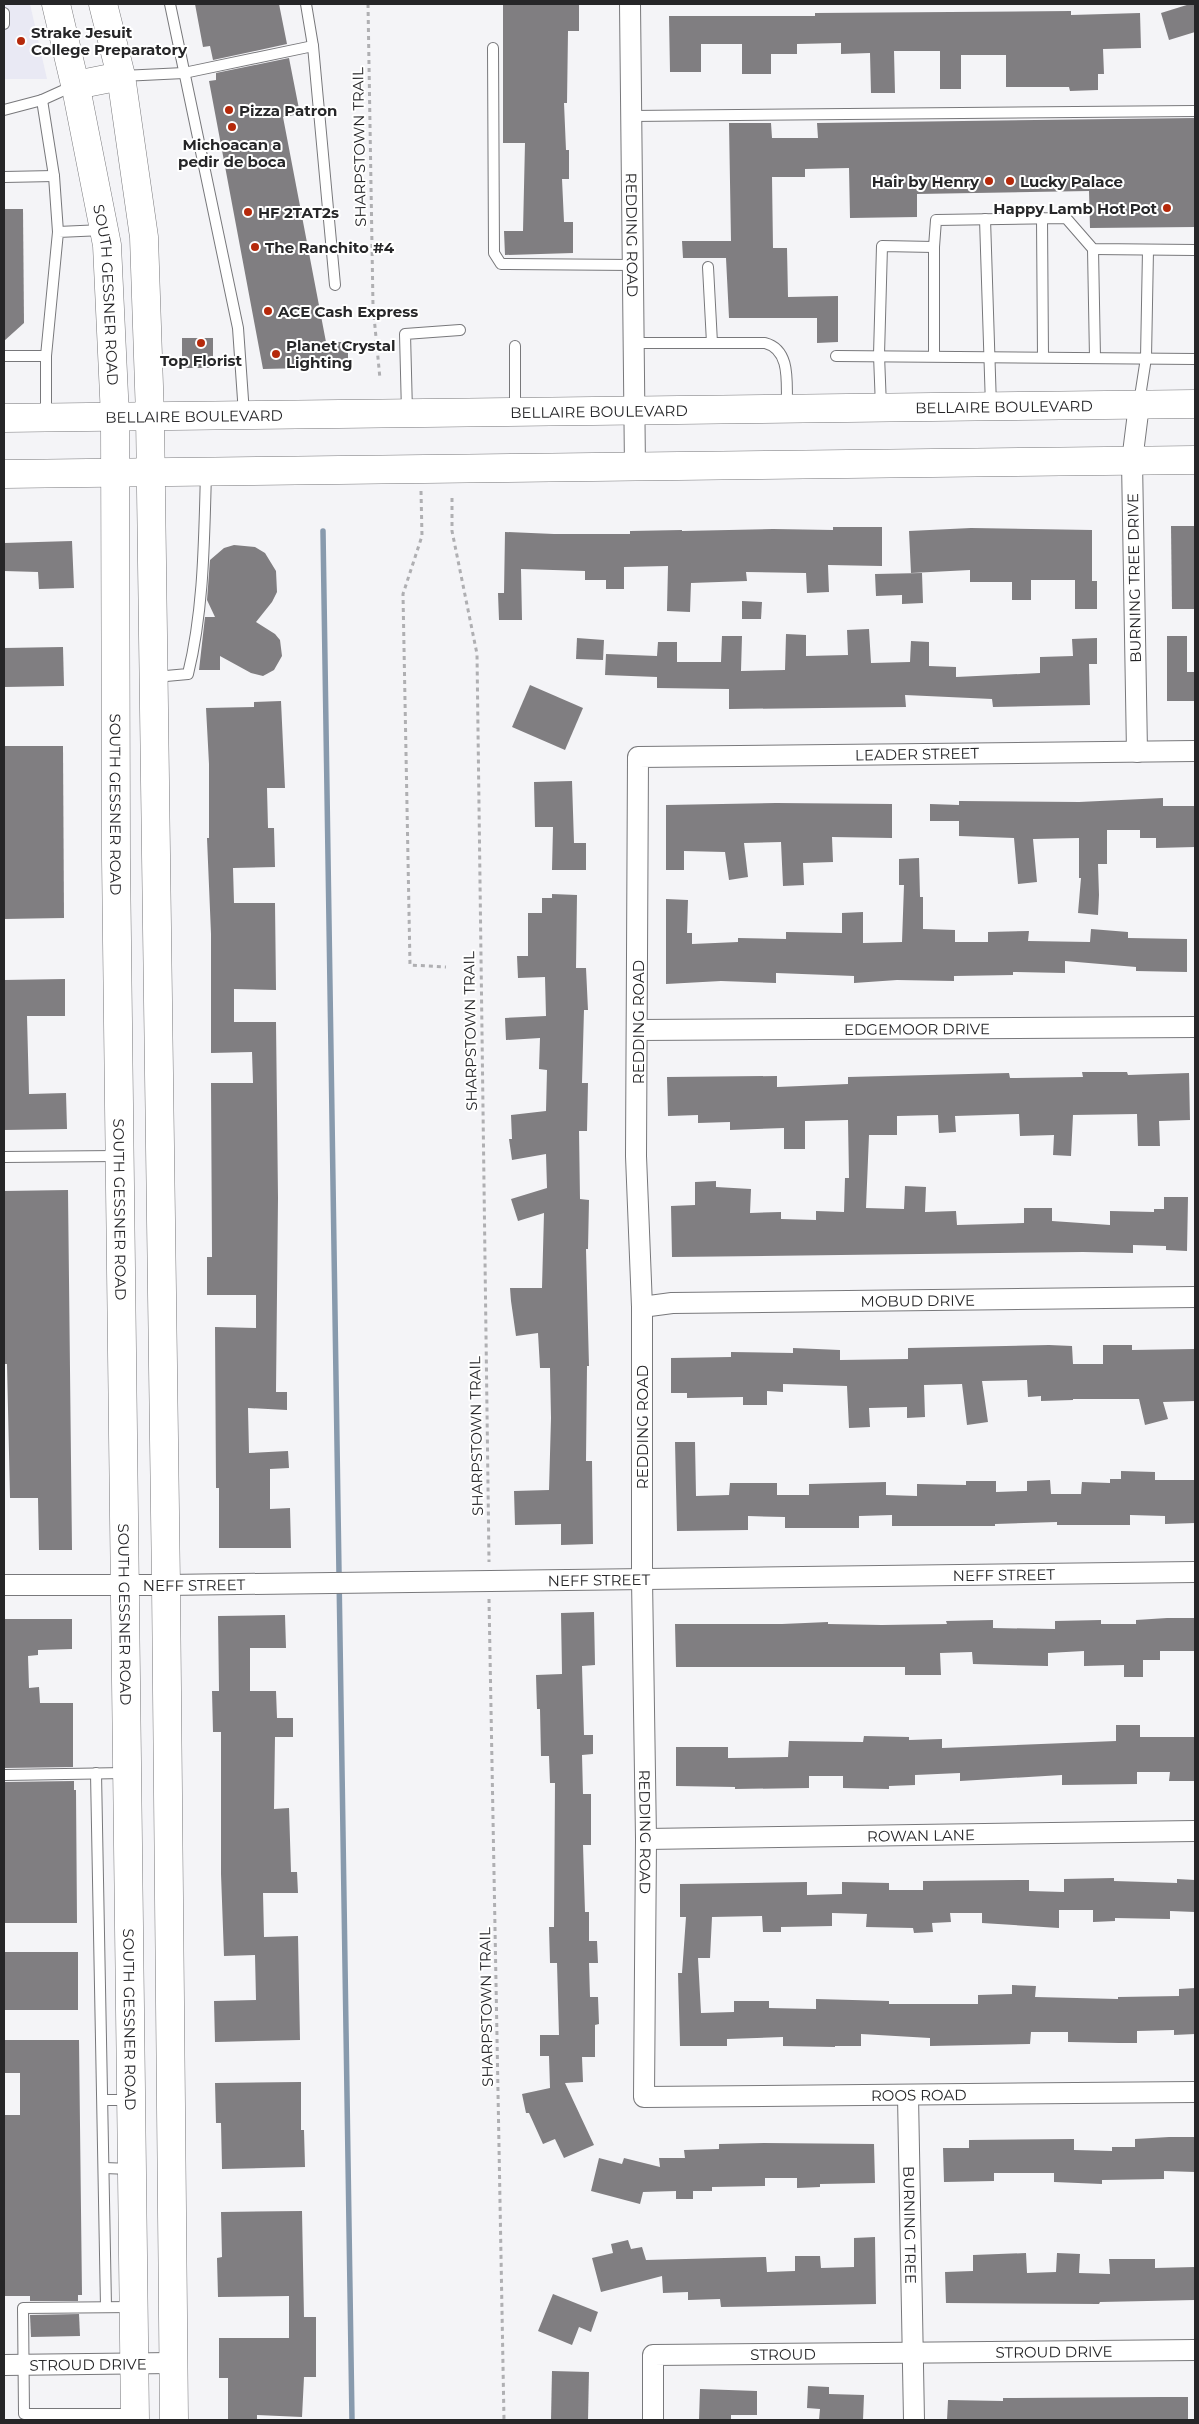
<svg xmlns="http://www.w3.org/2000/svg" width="1199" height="2424" viewBox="0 0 1199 2424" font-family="Montserrat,sans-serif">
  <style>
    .built { fill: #e9e9f4 }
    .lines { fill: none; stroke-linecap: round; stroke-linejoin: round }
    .stream { stroke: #889aad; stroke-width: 5.5 }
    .building { fill: #807e81 }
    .service-casing { stroke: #78787b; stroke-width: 12 }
    .minor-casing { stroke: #78787b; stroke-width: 22 }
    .secondary-casing { stroke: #78787b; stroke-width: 29 }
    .primary-casing { stroke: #78787b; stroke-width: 29 }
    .path { stroke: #afafb2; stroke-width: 3; stroke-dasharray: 4 4; stroke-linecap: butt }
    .service { stroke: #fff; stroke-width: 10 }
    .minor { stroke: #fff; stroke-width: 20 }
    .secondary { stroke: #fff; stroke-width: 28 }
    .primary { stroke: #fff; stroke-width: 28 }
    .poi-dot { fill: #b5290b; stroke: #fff; stroke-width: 2 }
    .labels { text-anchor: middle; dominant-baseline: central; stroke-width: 4; stroke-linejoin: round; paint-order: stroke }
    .poi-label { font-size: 15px; font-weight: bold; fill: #262628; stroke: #fff; text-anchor: start }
    .street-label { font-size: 15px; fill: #262628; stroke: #fff }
  </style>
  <rect width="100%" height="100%" fill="#f4f4f7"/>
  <path class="built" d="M4,4H30L47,79H4Z"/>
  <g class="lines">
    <path class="stream" d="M323,531L352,2420"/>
  </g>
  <g class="building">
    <path d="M195,4H279L287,44L213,60L210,46L203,47Z"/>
    <path d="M503,4H579V31H568L567,103H564L566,150H569V179H562L564,222H573V253L505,255L504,231H523L525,143H503Z"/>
    <path d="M1190,4H1195V32L1169,40L1161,13Z"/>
    <path d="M1071,11V15L1140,13L1141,48L1103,49L1104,74H1098V90L1070,91L1069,87H1006V55H961V89H940V51H894L895,93H871L870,53L841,54V43L797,44V54H771V74H742V44H701V72H670L669,16H815V13Z"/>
    <path d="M289,58L300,114L283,117L326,342H348V367L263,369L209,81L216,80V73Z"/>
    <path d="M1195,118V227L1090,228L1089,191L917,194V217L850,218L849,168L805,169V177H772L773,248H787L788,297L838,296V342L817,343V318H729L726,258H683L682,241H731L729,123H771L772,138H818L817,123Z"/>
    <path d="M4,209H23L24,323L4,341Z"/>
    <rect x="182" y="338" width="31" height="30"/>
    <path d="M1171,526H1195L1194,609H1172Z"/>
    <path d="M833,527H882V566L828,565L829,592L807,593L806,573L746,572L747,581L691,583L690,612L667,611L668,566L624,567V589H606V580H585V571L521,569L522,620H499L498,593H504L505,532L554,534H630V531L682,530V531L773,529L833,530Z"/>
    <path d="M971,528L1092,530V581H1097V609H1075V580H1031V600H1012V582H970V570L911,573L909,531Z"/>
    <path d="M72,541L74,588L39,589L38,572L4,571V543Z"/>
    <path d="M234,545L255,547L265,553L276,571L277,592L272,602L256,622L275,634L280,640L282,656L274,670L263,676L251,673L220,656V670H199L205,617H215L207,600L210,560L224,548Z"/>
    <path d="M922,573L923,603L902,604V595L876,596L875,574Z"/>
    <path d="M742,601L762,602L761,619H742Z"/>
    <path d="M869,629L871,663L910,662L911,641L929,642V666L956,667V677L1040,673V657L1073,656L1072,639L1097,638V664H1089L1090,705L993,707L992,699L905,695L906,707L729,709V689L657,688V677L605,675L606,654L657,656L658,642H677V662H721L722,636H742L741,671L785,670L786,634L806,635V656L848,655L847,630Z"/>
    <path d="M1167,636H1187V672H1195V701H1167Z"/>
    <path d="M577,638L604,640L603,660L576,659Z"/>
    <path d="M63,647L64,686L4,687V648Z"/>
    <path d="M530,685L583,708L565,750L512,727Z"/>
    <path d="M281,701L285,788H267L268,828H274L275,867L233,868L234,903H275L276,990L234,989V1022H276L278,1198L276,1392H287V1410L248,1408L249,1453L288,1451L289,1468L270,1469V1509L290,1508L291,1548H219V1488H216L215,1327L256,1328V1295H207V1257H212L211,1083H253L252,1052L211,1053V934L207,838H209V764L206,708L254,707V702Z"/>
    <path d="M4,746H63L64,918L4,919Z"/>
    <path d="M572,781L574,843H586V870H552L553,827H535L534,782Z"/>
    <path d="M1163,798V806H1195V847L1156,848V838H1140V830H1107V864H1098L1099,895L1098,915L1078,913L1081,878H1079V838L1033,839L1037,882L1018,884L1014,838L959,836V821H930V804L959,805V801L1079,802Z"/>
    <path d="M776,803L892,804V838L832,837L833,862L803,863L804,885L783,886L781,842L744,843L748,877L729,880L725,852L684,851V870H666V805Z"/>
    <path d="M919,858L920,897H923V929L955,930V942H988V932L1029,931L1028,941L1090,942L1091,929L1128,932V938L1187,939V972L1136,971V967L1065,961V973L1013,972V975L954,976V981L897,980L854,983V976L776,973V983L721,981L666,984V899L688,900L687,933H692V944L738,942V938L786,939V932L842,933V913L863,912V943L902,942L904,885H899V859Z"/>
    <path d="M552,894L577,895L576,968H586L588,1010H584L582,1083H588L587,1131H579L580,1199L589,1200L588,1249H586L589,1366H587L586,1461H592L593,1544L561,1545V1524L515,1525L514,1491L549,1490L551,1418L550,1368H540L538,1333L516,1336L511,1301L510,1288H542L544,1213L518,1221L511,1199L547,1188L546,1154L512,1160L509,1139H512L511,1115L546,1111L547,1070L539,1069L540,1038L506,1040L505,1018L546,1016L545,977L518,978L517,956H528V913H542V898H552Z"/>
    <path d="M65,979V1016H27L29,1094L66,1093L67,1129L4,1130V980Z"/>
    <path d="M1082,1072H1127L1128,1075L1189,1073L1190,1120L1159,1121L1160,1146H1138L1137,1114L1073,1115L1071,1156L1053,1155L1054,1135L1020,1136L1019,1114L955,1116L956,1132L939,1133L938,1115L897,1116V1135H869L866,1208L904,1209L905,1186L926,1187L925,1212L956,1211L957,1225L1024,1223V1208H1052V1221L1110,1225V1211L1154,1212V1209H1164V1197H1188L1187,1251L1166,1250V1246L1133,1245V1253L1083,1252L672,1257L671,1206L695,1205V1182L716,1181V1187L751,1189L750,1213L781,1212V1219L816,1220V1211L844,1212L845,1178H849L848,1120L805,1121V1149H784V1128L730,1130V1122L698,1123V1115L668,1116L667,1077L777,1076V1087L848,1084V1077L1009,1073L1010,1078L1083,1077Z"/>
    <path d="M68,1190L72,1550H39L38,1498H10L7,1364H4V1191Z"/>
    <path d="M1049,1345L1072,1346L1073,1364H1103V1345H1132V1350L1194,1349L1195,1401L1163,1402L1168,1419L1145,1425L1139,1399H1073V1400L1041,1401V1396L1028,1397L1027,1380L982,1381L988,1422L967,1425L962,1384L924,1385L925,1417L907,1418V1407L869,1408L870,1427L849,1428L847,1386L783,1384V1392L767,1391V1405H743V1397L687,1398V1393H671V1358L731,1357V1352L793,1353V1348L840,1350V1360L908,1359V1348Z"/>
    <path d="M675,1442H695L696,1496L729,1495L730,1483H777V1495H809V1484L886,1482V1495L917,1496V1484L966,1485V1481H996V1492L1027,1491V1481L1050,1480L1051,1494H1081L1082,1482L1110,1483V1479H1121V1471L1155,1472V1480H1195V1523L1165,1524V1516L1130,1515V1525H1057V1522L995,1524V1526H892V1515L859,1516V1528H785V1517L748,1516V1530L677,1531Z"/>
    <path d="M594,1612L595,1665L582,1666L584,1735H593V1754L582,1755L583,1794H591V1845H583L585,1912H589V1941H597L598,1963H589L590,1997H598L599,2024L595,2025V2057H582L583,2082L565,2083L594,2145L564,2158L555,2139L543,2144L529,2113H526L522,2094L550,2088L549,2056H540V2035H559L557,1963H550L549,1927H554L555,1783H550L549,1756H541L540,1709H537L536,1675L562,1674L561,1613Z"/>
    <path d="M285,1615L286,1648H250V1691H276L277,1718H293V1737H275L274,1809L289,1808L291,1872H297L298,1893H263L264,1937L298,1936L300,2040L215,2042L214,2001L256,2000L255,1955L224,1956L221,1874V1732H213L212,1691H219L218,1616Z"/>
    <path d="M1167,1618H1195V1651H1160V1660H1143V1677H1124V1665L1084,1666V1651L1048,1653V1666L973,1664L972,1652L940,1653L941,1675H905V1667H676L675,1624H782L828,1622V1624L882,1625L947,1624L946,1621L993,1620V1628L1055,1629V1621L1101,1620V1624H1136V1620Z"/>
    <path d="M4,1619H72V1649L38,1650V1655L28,1656L29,1688L39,1687L40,1703H73V1767L4,1768Z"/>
    <path d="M1116,1725H1140V1737H1195V1781H1169L1170,1772H1137V1784L1062,1785V1775L960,1781V1773L915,1775V1785L889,1786V1789L843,1788V1776H809V1788L735,1789V1787L676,1786V1747H728V1758L788,1757L789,1741L863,1742L864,1736L909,1737V1740L942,1739V1748L1116,1741Z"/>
    <path d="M74,1781V1790H76L77,1923H4V1782Z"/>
    <path d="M1114,1878V1881L1177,1883V1879L1195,1880V1912L1170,1911V1919L1115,1918V1921L1093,1922V1910H1059V1928L982,1923V1913H950L951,1922L932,1923L933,1932L914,1933L913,1928L866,1927L867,1914L832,1913V1926L781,1927V1932H763L762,1916L712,1917L710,1958H698L701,2013L734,2012V2001H769V2008L816,2009V1999L889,2001V2004H978V1995L1012,1994V1985L1036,1986L1035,1997L1118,1999V1997L1179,1996V1989L1195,1988V2034L1174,2035V2030L1137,2031V2043H1119L1068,2042V2032H1031L1030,2044L930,2046V2038L861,2034V2046H835V2047L783,2046V2037L727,2039V2046H680L678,1973H682L686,1917H680V1884L807,1882V1895L842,1894V1882L889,1883V1890H923V1881L1029,1880V1891L1064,1892V1879Z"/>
    <rect x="4" y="1952" width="74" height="58"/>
    <path d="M4,2040H79L82,2295H78V2301H30V2296H4V2115H20V2073H4Z"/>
    <path d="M301,2082V2130H304L305,2167L222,2169L221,2123H216L215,2083Z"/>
    <path d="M1169,2137H1195V2172L1164,2171V2179L1102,2180V2184L1054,2182V2173H994V2181L944,2182L943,2148H969V2140L1074,2139V2150L1112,2151V2147H1135V2139Z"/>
    <path d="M764,2143L874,2144L875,2183L820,2184V2187L797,2188V2178H765V2186L712,2187V2191H693V2199H676V2191L643,2192L640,2204L591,2191L599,2158L622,2164L624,2158L660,2167L659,2158H685L684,2150L719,2149V2144Z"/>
    <path d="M302,2211L304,2317H316V2377H304L302,2417L257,2415V2420H228V2378H219V2338H289V2296L218,2297L217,2258L222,2257L221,2212Z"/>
    <path d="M875,2237L876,2304L721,2307L720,2299L688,2300V2292L663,2293L662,2276L601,2292L592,2258L613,2253L611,2244L628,2240L631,2249L642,2247L646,2260L766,2257L767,2272L795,2271V2256H820L821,2268L854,2267V2238Z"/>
    <path d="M1026,2253L1027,2273L1056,2272L1057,2253L1080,2254L1079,2273L1110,2274L1109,2259H1155V2268L1195,2267V2300L1100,2302L1099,2304L946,2303L945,2272L973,2271V2255Z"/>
    <path d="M553,2294L598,2312L591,2332L579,2327L572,2345L538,2331Z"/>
    <path d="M79,2314L80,2336L31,2337L30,2315Z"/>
    <path d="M552,2371L589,2372L588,2420H551Z"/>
    <path d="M808,2386L829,2387V2394L864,2395L863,2420H819L820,2409L807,2408Z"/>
    <path d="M700,2389L757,2391V2415H731V2420H699Z"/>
    <path d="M1161,2397H1188V2420H947L948,2400L1003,2401V2398Z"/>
  </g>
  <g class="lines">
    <defs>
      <g id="service">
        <path d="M170,4L238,328L244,414"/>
        <path d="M306,4L313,46"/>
        <path d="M4,13V24"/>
        <path d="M493,48L494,253L501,264L633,265"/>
        <path d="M122,76L184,73L313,46L335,285"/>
        <path d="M42,100L54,176L58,232"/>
        <path d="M4,110L42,100L73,86"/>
        <path d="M631,116L1195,111"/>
        <path d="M4,177L54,176"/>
        <path d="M1042,218L1043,357"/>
        <path d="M985,219L991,406"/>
        <path d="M934,247V356"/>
        <path d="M1093,249L1095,358"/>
        <path d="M708,267L712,343"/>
        <path d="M634,343H765C792,350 786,385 787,408"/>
        <path d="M4,356H46L58,232L103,230"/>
        <path d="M836,356L1195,359"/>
        <path d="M1139,403L1146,358L1148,250"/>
        <path d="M881,407L879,355L882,246L934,247L936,220L1066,218L1093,249L1195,250"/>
        <path d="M515,411V346"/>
        <path d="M407,412L405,334L460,330"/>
        <path d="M46,417V356"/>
        <path d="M155,677L188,674C204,609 204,540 206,473"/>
        <path d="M4,1157L117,1156"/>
        <path d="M96,1773L106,2307"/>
        <path d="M5,1775L125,1773"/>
        <path d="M104,2100H131"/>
        <path d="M104,2168L131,2169"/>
        <path d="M133,2307L23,2308L24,2414H134"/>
      </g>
      <g id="minor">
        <path id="s1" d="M630,4L635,468"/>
        <path id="s2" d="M1195,751L638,757L636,1156L642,1307V1579L646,1839L644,2097L1195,2092"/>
        <path d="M1137,752L1132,461L1139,405"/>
        <path id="s3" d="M638,1030L1195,1027"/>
        <path id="s4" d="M642,1307L672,1303L1195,1297"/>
        <path id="s5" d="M4,1585H166L1195,1572"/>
        <path id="s6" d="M646,1839L1195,1831"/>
        <path id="s7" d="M908,2096L914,2420"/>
        <path id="s8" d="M4,2365L172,2363"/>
        <path id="s9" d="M653,2420V2355L1195,2350"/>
      </g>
      <g id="secondary">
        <path id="s10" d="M56,4L77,93L107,245L115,417L116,858L135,2420"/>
        <path d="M103,4L121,76L144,237L150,416L166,1585L174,2420"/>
        <path d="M76,85L121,76"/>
      </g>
      <g id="primary">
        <path id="s11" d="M4,418L1195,404"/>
        <path d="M4,474L1195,460"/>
      </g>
    </defs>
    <use href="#service" class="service-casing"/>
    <use href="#minor" class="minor-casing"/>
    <use href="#secondary" class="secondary-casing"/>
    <use href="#primary" class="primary-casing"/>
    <g class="path">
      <path d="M368,4L373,306L380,379"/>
      <path d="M421,491L422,536L403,594L410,965L446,967"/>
      <path d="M452,498V531L477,654L489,1562"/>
      <path d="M489,1599L504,2420"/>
    </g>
    <use href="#service" class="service"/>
    <use href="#minor" class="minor"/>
    <use href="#secondary" class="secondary"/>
    <use href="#primary" class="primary"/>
  </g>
  <g class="poi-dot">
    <circle cx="21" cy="41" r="5"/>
    <circle cx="229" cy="110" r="5"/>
    <circle cx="232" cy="127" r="5"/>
    <circle cx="989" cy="181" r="5"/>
    <circle cx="1010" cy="181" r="5"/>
    <circle cx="1167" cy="208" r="5"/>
    <circle cx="248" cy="212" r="5"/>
    <circle cx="255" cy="247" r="5"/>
    <circle cx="268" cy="311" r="5"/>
    <circle cx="201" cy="343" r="5"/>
    <circle cx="276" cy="354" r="5"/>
  </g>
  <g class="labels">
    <g class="poi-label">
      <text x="31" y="32">Strake Jesuit<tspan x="31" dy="17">College Preparatory</tspan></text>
      <text x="239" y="110">Pizza Patron</text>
      <text x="232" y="144" text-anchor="middle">Michoacan a<tspan x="232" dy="17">pedir de boca</tspan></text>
      <text x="979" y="181" text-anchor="end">Hair by Henry</text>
      <text x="1020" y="181">Lucky Palace</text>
      <text x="1157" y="208" text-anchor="end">Happy Lamb Hot Pot</text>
      <text x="258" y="212">HF 2TAT2s</text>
      <text x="265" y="247">The Ranchito #4</text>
      <text x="278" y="311">ACE Cash Express</text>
      <text x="286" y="345">Planet Crystal<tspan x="286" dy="17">Lighting</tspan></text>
      <text x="201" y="360" text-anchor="middle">Top Florist</text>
    </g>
    <g class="street-label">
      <text transform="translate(359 147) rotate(-91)">SHARPSTOWN TRAIL</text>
      <text stroke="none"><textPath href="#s1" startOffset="231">REDDING ROAD</textPath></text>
      <text stroke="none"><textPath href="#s10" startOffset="296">SOUTH GESSNER ROAD</textPath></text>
      <text stroke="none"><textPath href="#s11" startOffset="1000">BELLAIRE BOULEVARD</textPath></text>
      <text stroke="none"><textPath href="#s11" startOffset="595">BELLAIRE BOULEVARD</textPath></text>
      <text stroke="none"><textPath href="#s11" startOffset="190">BELLAIRE BOULEVARD</textPath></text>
      <text transform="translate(1134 578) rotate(-91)">BURNING TREE DRIVE</text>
      <text transform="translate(917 754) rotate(-1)">LEADER STREET</text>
      <text stroke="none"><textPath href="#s10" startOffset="806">SOUTH GESSNER ROAD</textPath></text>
      <text transform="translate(638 1022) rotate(-90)">REDDING ROAD</text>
      <text stroke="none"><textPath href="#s3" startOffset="279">EDGEMOOR DRIVE</textPath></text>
      <text transform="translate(470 1031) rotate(-91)">SHARPSTOWN TRAIL</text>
      <text stroke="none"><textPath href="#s10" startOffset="1211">SOUTH GESSNER ROAD</textPath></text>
      <text stroke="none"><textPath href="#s4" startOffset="276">MOBUD DRIVE</textPath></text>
      <text transform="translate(642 1427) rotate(-90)">REDDING ROAD</text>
      <text transform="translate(476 1436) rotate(-91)">SHARPSTOWN TRAIL</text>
      <text stroke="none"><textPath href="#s5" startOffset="1000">NEFF STREET</textPath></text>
      <text stroke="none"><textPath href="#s5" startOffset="595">NEFF STREET</textPath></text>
      <text stroke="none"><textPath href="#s5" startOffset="190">NEFF STREET</textPath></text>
      <text stroke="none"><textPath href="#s10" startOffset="1616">SOUTH GESSNER ROAD</textPath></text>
      <text stroke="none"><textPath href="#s2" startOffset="1632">REDDING ROAD</textPath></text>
      <text stroke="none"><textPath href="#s6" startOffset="275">ROWAN LANE</textPath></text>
      <text transform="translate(486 2007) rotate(-91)">SHARPSTOWN TRAIL</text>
      <text stroke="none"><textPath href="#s10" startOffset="2021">SOUTH GESSNER ROAD</textPath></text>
      <text stroke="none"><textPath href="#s2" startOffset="2172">ROOS ROAD</textPath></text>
      <text stroke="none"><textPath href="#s7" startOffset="129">BURNING TREE</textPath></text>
      <text stroke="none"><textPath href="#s9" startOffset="466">STROUD DRIVE</textPath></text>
      <text stroke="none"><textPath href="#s9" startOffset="195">STROUD</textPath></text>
      <text stroke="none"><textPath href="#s8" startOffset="84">STROUD DRIVE</textPath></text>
    </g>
  </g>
  <rect width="1199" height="2424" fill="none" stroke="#262628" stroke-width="10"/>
</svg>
